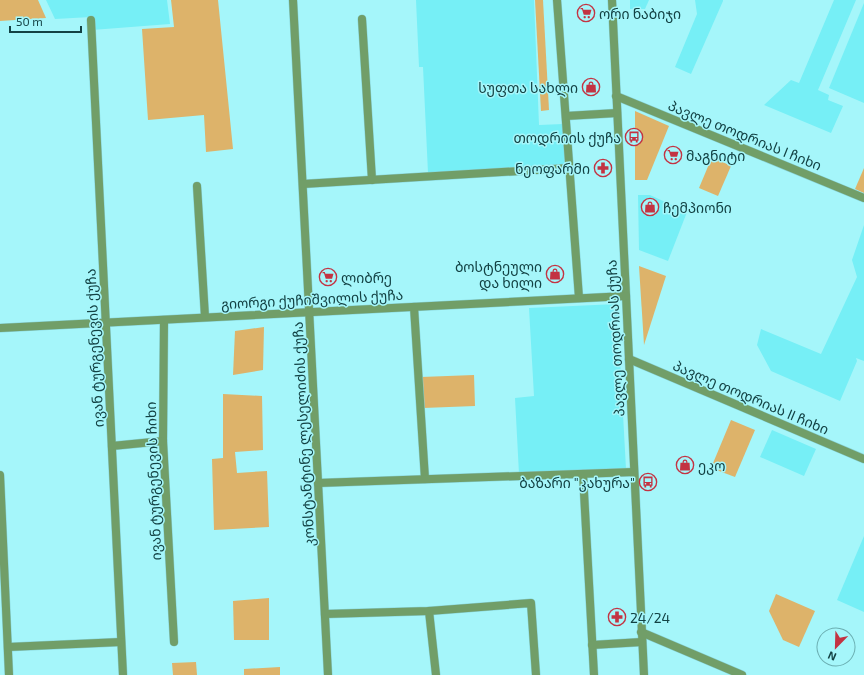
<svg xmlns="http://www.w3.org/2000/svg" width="864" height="675" viewBox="0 0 864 675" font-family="'Exo 2','Noto Sans Georgian',sans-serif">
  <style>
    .built { fill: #76eff6 }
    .green { fill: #ddb36a }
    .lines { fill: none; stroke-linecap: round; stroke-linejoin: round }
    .minor-casing { stroke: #88d2d6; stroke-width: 9 }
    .tertiary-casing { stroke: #88d2d6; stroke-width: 9 }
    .minor { stroke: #719e68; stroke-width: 8 }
    .tertiary { stroke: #719e68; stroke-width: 8 }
    .labels { text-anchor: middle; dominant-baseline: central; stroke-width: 3; stroke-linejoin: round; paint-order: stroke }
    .poi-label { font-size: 14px; fill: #134244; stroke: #a5f6fa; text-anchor: start }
    .street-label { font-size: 14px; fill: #134244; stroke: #a5f6fa }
  </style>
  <rect width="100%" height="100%" fill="#a5f6fa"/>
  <g class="built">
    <path d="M46,0H167L170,24L92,30L91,17L55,19Z"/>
    <path d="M416,0H534L539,125L563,124L565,168L428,173L423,67H419Z"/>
    <path d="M630,0H649L645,9H630Z"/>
    <path d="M695,0H723V1L691,74L675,67L697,14Z"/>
    <path d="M834,0H856L818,90L829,95L828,100L843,106L831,133L764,105L791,80L799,83Z"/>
    <path d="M864,3V103L829,88Z"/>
    <path d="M638,195H650L687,212L668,261L639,250Z"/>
    <path d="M864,225V361L856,358L857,361L840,401L771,371L757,345L761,329L821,354L857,277L852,260Z"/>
    <path d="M617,304L626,469L519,474L515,398L534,396L529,308Z"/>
    <path d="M772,430L816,449L804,476L760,457Z"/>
    <path d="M864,536V612L837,600Z"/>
  </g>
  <g class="green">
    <path d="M0,0H38L46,18L0,21Z"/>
    <path d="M171,0H218L233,149L206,152L204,115L148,120L142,29L174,27Z"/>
    <path d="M535,0H543L549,110L541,111Z"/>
    <path d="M635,111L669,126L647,180H635Z"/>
    <path d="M712,157L731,166L718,196L699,188Z"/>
    <path d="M864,168V193L855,189Z"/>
    <path d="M639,266L666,276L644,345Z"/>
    <path d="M264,327L263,370L233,375L235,331Z"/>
    <path d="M474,375L475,406L423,408L421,377Z"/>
    <path d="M223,394L262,396L263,450L235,452L237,473L267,471L269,527L214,530L212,459L223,458Z"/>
    <path d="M731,420L755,430L735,477L711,468Z"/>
    <path d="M776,594L815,611L799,647L783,640L769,611Z"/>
    <path d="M269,598V640H234L233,601Z"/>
    <path d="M196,662L197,675H173L172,663Z"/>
    <path d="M280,667V675H244V669Z"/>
  </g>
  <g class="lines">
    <defs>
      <g id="minor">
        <path d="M293,0L328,675"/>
        <path d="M557,0L579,298"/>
        <path d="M362,19L372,180"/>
        <path d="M91,20L123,675"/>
        <path d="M616,96L864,198"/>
        <path d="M566,116L617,113"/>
        <path d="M303,184L569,168"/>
        <path d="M197,186L205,317"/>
        <path d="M414,307L425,479"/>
        <path d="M164,320L163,441L174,642"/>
        <path d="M629,359L864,459"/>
        <path d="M112,446L163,441"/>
        <path d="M583,474L594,675"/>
        <path d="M0,475L9,675"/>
        <path d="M318,483L634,472"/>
        <path d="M429,611L436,675"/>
        <path d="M325,614L429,611L531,603L536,675"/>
        <path d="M641,632L742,675"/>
        <path d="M592,645L642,642"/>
        <path d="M8,647L121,642"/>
      </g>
      <g id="tertiary">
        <path d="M612,0L644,675"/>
        <path d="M0,328L626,296"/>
      </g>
    </defs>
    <use href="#minor" class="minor-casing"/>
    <use href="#tertiary" class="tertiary-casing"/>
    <use href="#minor" class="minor"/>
    <use href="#tertiary" class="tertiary"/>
  </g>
  <defs>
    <symbol id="supermarket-ring" viewBox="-11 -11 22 22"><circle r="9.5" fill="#a5f6fa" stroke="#c33342" stroke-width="1.5"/><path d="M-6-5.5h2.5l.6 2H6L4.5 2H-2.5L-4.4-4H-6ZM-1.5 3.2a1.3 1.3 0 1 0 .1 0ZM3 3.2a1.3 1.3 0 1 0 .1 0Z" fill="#c33342"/></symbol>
    <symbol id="shop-ring" viewBox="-11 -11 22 22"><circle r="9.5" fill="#a5f6fa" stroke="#c33342" stroke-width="1.5"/><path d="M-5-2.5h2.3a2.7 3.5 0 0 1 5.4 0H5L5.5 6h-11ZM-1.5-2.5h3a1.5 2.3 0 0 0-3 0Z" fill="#c33342"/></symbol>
    <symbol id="bus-ring" viewBox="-11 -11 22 22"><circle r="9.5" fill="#a5f6fa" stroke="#c33342" stroke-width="1.5"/><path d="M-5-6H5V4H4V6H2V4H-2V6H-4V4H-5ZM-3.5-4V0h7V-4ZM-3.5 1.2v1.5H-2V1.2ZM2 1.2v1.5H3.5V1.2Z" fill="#c33342"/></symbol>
    <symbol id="pharmacy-ring" viewBox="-11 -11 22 22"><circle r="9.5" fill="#a5f6fa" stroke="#c33342" stroke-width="1.5"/><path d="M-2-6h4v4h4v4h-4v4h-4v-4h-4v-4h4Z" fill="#c33342"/></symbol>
  </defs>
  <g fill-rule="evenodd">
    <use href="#supermarket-ring" x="576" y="3" width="20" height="20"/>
    <use href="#shop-ring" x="581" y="77" width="20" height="20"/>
    <use href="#bus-ring" x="624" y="127" width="20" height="20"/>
    <use href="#supermarket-ring" x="663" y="145" width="20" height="20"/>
    <use href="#pharmacy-ring" x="593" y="158" width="20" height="20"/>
    <use href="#shop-ring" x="640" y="197" width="20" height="20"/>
    <use href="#shop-ring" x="545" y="264" width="20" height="20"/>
    <use href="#supermarket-ring" x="318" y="267" width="20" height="20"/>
    <use href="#shop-ring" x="675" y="455" width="20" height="20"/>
    <use href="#bus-ring" x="638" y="472" width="20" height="20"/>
    <use href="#pharmacy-ring" x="607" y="607" width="20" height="20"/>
  </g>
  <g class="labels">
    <g class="poi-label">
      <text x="599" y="13">ორი ნაბიჯი</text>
      <text x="578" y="87" text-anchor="end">სუფთა სახლი</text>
      <text x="621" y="137" text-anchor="end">თოდრიის ქუჩა</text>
      <text x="686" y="155">მაგნიტი</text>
      <text x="590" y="168" text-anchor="end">ნეოფარმი</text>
      <text x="663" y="207">ჩემპიონი</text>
      <text x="542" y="266" text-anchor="end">ბოსტნეული<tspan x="542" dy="16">და ხილი</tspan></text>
      <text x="341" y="277">ლიბრე</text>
      <text x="698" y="465">ეკო</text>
      <text x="635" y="482" text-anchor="end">ბაზარი "კახურა"</text>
      <text x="630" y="617">24/24</text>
    </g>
    <g class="street-label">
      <text transform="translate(745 135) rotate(22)">პავლე თოდრიას I ჩიხი</text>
      <text transform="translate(312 299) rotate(-3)">გიორგი ქუჩიშვილის ქუჩა</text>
      <text transform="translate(615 338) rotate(-93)">პავლე თოდრიას ქუჩა</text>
      <text transform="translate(94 348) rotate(-93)">ივან ტურგენევის ქუჩა</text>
      <text transform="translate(751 397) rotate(23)">პავლე თოდრიას II ჩიხი</text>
      <text transform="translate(303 434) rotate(-93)">კონსტანტინე ლესელიძის ქუჩა</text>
      <text transform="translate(153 481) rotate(-92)">ივან ტურგენევის ჩიხი</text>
    </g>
  </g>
  <g transform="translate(836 647) rotate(203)"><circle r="19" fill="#a5f6fa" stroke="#6baeb1"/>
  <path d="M0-3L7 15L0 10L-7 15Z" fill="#c33342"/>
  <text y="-6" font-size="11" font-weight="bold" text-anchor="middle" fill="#134244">N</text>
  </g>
  <path d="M10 26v6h71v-6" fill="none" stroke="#134244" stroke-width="2"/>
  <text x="16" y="26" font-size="12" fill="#134244" stroke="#a5f6fa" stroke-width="3" paint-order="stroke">50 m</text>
</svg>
